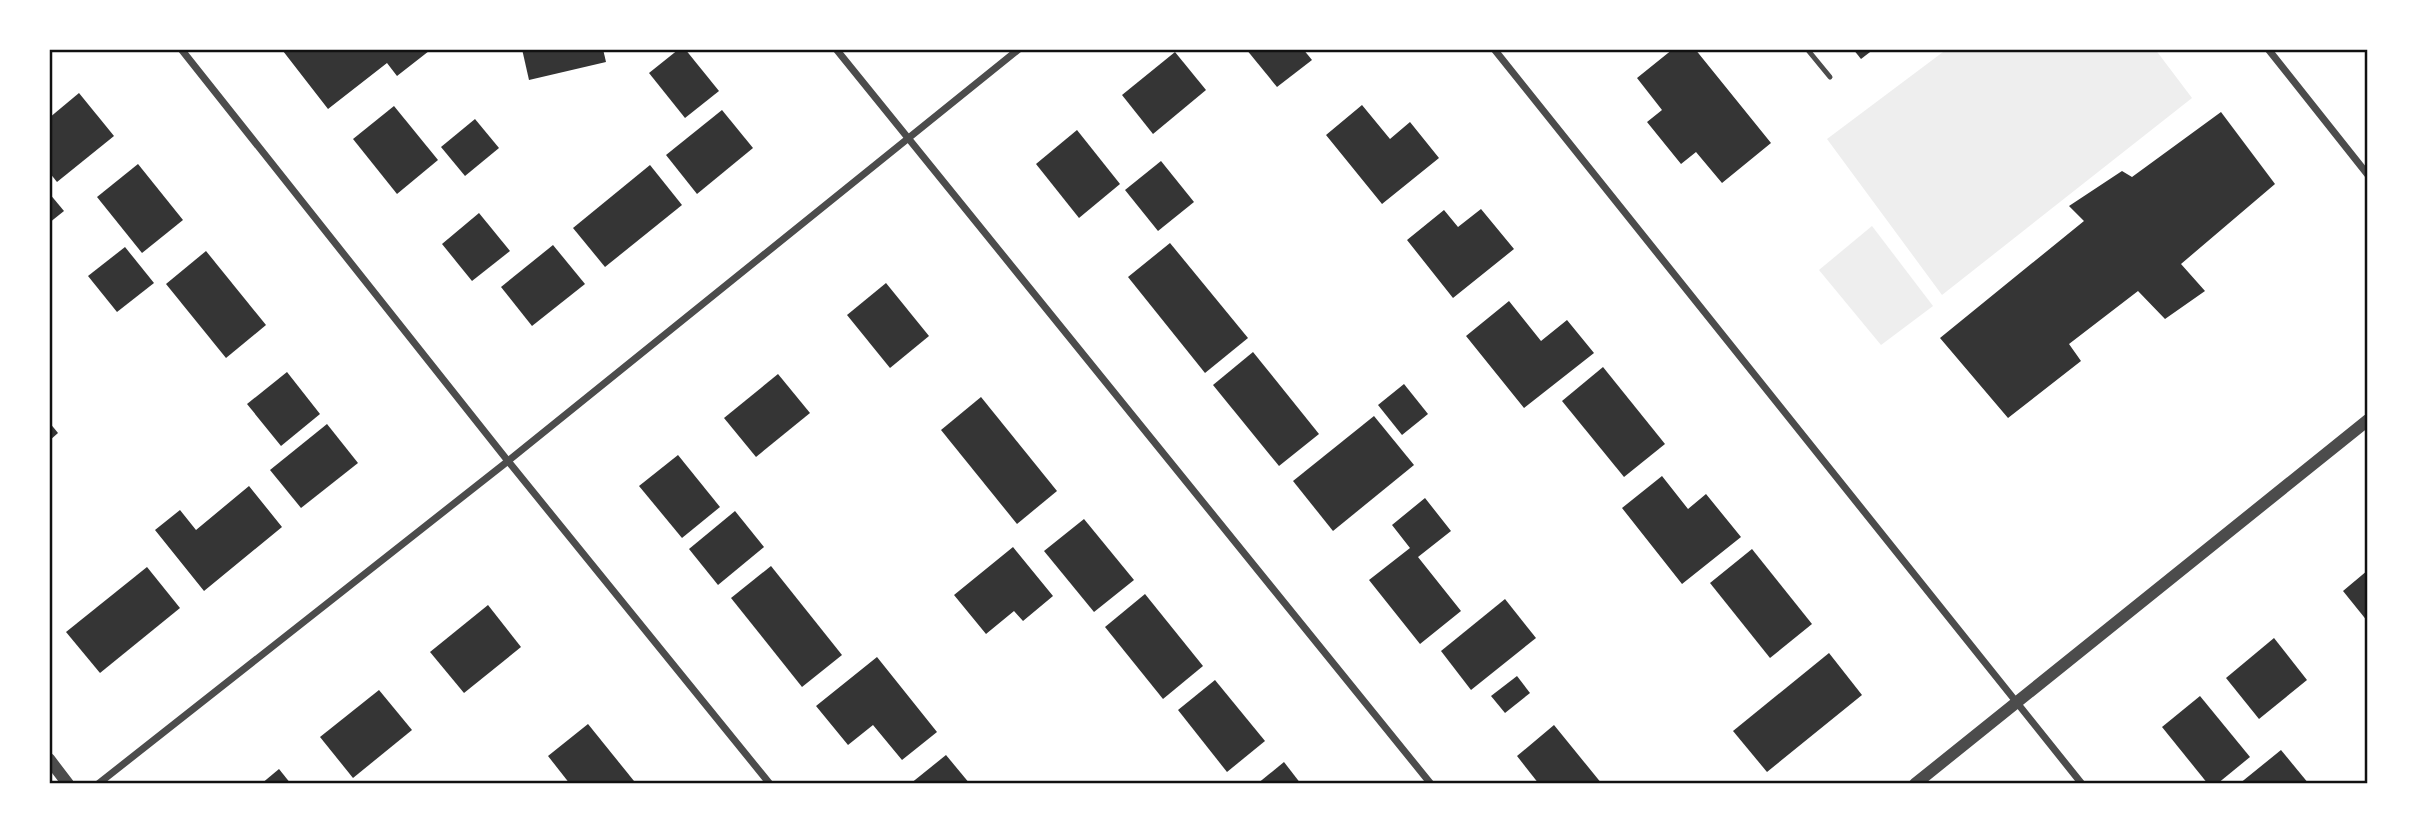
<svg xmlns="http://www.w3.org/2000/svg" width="2417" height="833" viewBox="0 0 2417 833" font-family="'Sofia Sans Condensed',sans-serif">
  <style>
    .green { fill: #eee }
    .building { fill: #353535 }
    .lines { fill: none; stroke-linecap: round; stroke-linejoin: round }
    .service { stroke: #4c4c4c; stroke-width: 5 }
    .minor { stroke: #4c4c4c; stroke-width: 7 }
    .tertiary { stroke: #4c4c4c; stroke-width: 12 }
    .neatline { fill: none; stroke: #111; stroke-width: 2.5 }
  </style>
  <rect width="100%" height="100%" fill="#fff"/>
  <g class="green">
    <path d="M1947,49H2155L2192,98L1942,295L1827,139Z"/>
    <path d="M1872,226L1933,306L1881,345L1819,270Z"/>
  </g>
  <g class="building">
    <path d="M286,49H427L429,51L397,76L387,63L328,109L283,51Z"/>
    <path d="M522,49H603L606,62L529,80Z"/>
    <path d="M679,49H685L719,91L685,118L649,73Z"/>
    <path d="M1246,49H1303L1312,60L1277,87Z"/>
    <path d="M1673,49H1695L1771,143L1722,183L1696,152L1681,164L1647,122L1662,110L1637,78Z"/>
    <path d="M1853,49H1874L1861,59Z"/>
    <path d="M1175,52L1206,90L1153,134L1122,95Z"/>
    <path d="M79,93L114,136L57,182L49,172V118Z"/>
    <path d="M1362,105L1390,139L1410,122L1439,158L1382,204L1326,135Z"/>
    <path d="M394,106L438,160L397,194L353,139Z"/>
    <path d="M722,110L753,148L697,194L666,155Z"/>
    <path d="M2221,112L2275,184L2181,264L2205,291L2165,319L2138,291L2069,344L2081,361L2008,418L1940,338L2084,221L2069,206L2122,171L2132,177Z"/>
    <path d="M475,119L499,148L465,176L441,147Z"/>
    <path d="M1077,130L1120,184L1079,218L1036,164Z"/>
    <path d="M1161,161L1194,202L1158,231L1125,190Z"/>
    <path d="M138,164L183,220L142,253L97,197Z"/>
    <path d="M650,165L682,205L605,267L573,228Z"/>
    <path d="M49,193L64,211L49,223Z"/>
    <path d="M1481,209L1514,249L1453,298L1407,240L1444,210L1458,227Z"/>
    <path d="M479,213L510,251L472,281L442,244Z"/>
    <path d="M1170,243L1248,338L1205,373L1128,277Z"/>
    <path d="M553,245L585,284L532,326L501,287Z"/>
    <path d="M125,247L154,283L117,312L88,276Z"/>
    <path d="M206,251L266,325L226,358L166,284Z"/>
    <path d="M886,283L929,336L890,368L847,315Z"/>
    <path d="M1509,301L1541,341L1567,320L1594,353L1524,408L1466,336Z"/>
    <path d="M1253,352L1319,434L1279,466L1213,385Z"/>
    <path d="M1603,367L1665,444L1624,477L1562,401Z"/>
    <path d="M287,372L320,414L281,446L247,404Z"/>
    <path d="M778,374L810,413L756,457L724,418Z"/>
    <path d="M1404,384L1428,414L1402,435L1378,405Z"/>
    <path d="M981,397L1057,491L1017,524L941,430Z"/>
    <path d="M1374,416L1414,465L1333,531L1293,481Z"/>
    <path d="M49,422L58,433L49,441Z"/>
    <path d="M327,424L358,463L301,508L270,470Z"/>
    <path d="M678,455L720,507L682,538L639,486Z"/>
    <path d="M1662,476L1688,509L1706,494L1741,537L1682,584L1622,508Z"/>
    <path d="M249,486L282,527L204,591L155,530L180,510L196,530Z"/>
    <path d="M1425,498L1451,531L1418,557L1461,611L1420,644L1369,580L1410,548L1392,525Z"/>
    <path d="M735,511L764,547L718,585L689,549Z"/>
    <path d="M1084,519L1134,580L1094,612L1044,551Z"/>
    <path d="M1013,547L1053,596L1023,621L1014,611L986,634L954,595Z"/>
    <path d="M1752,549L1812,624L1770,658L1710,583Z"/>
    <path d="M771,566L842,655L802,687L731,598Z"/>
    <path d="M147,567L180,608L100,673L66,632Z"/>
    <path d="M2368,570V622L2343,591Z"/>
    <path d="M1145,594L1203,666L1163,699L1105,627Z"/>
    <path d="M1505,599L1536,638L1471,690L1441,651Z"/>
    <path d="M488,605L521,647L464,693L430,652Z"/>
    <path d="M2274,638L2307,680L2259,719L2226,678Z"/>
    <path d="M1829,653L1862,695L1767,772L1733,731Z"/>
    <path d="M877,657L937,732L902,760L873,725L848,745L816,706Z"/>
    <path d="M1517,676L1530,693L1505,713L1491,696Z"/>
    <path d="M1215,680L1265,741L1227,772L1178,710Z"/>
    <path d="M379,690L412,730L353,778L320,737Z"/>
    <path d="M2200,696L2250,757L2217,784H2208L2162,727Z"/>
    <path d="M588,724L634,781L631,784H570L548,756Z"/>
    <path d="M1554,725L1602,784H1539L1517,756Z"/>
    <path d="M2281,750L2309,784H2239Z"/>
    <path d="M946,755L970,784H910Z"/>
    <path d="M1284,762L1301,784H1257Z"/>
    <path d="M279,769L291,784H261Z"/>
  </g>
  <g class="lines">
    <path class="service" d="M1807,49L1830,77"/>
    <g class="minor">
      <path d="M181,49L508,461L770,784"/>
      <path d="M836,49L1431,784"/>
      <path d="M1494,49L2082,784"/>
      <path d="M2268,49L2368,175"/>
      <path d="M98,784L508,461L1019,49"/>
    </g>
    <g class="tertiary">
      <path d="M49,759L68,784"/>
      <path d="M1915,784L2368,420"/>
    </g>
  </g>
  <rect width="2417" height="833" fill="none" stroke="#ffffff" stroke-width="102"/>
  <rect x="51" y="51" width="2315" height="731" class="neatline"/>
</svg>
